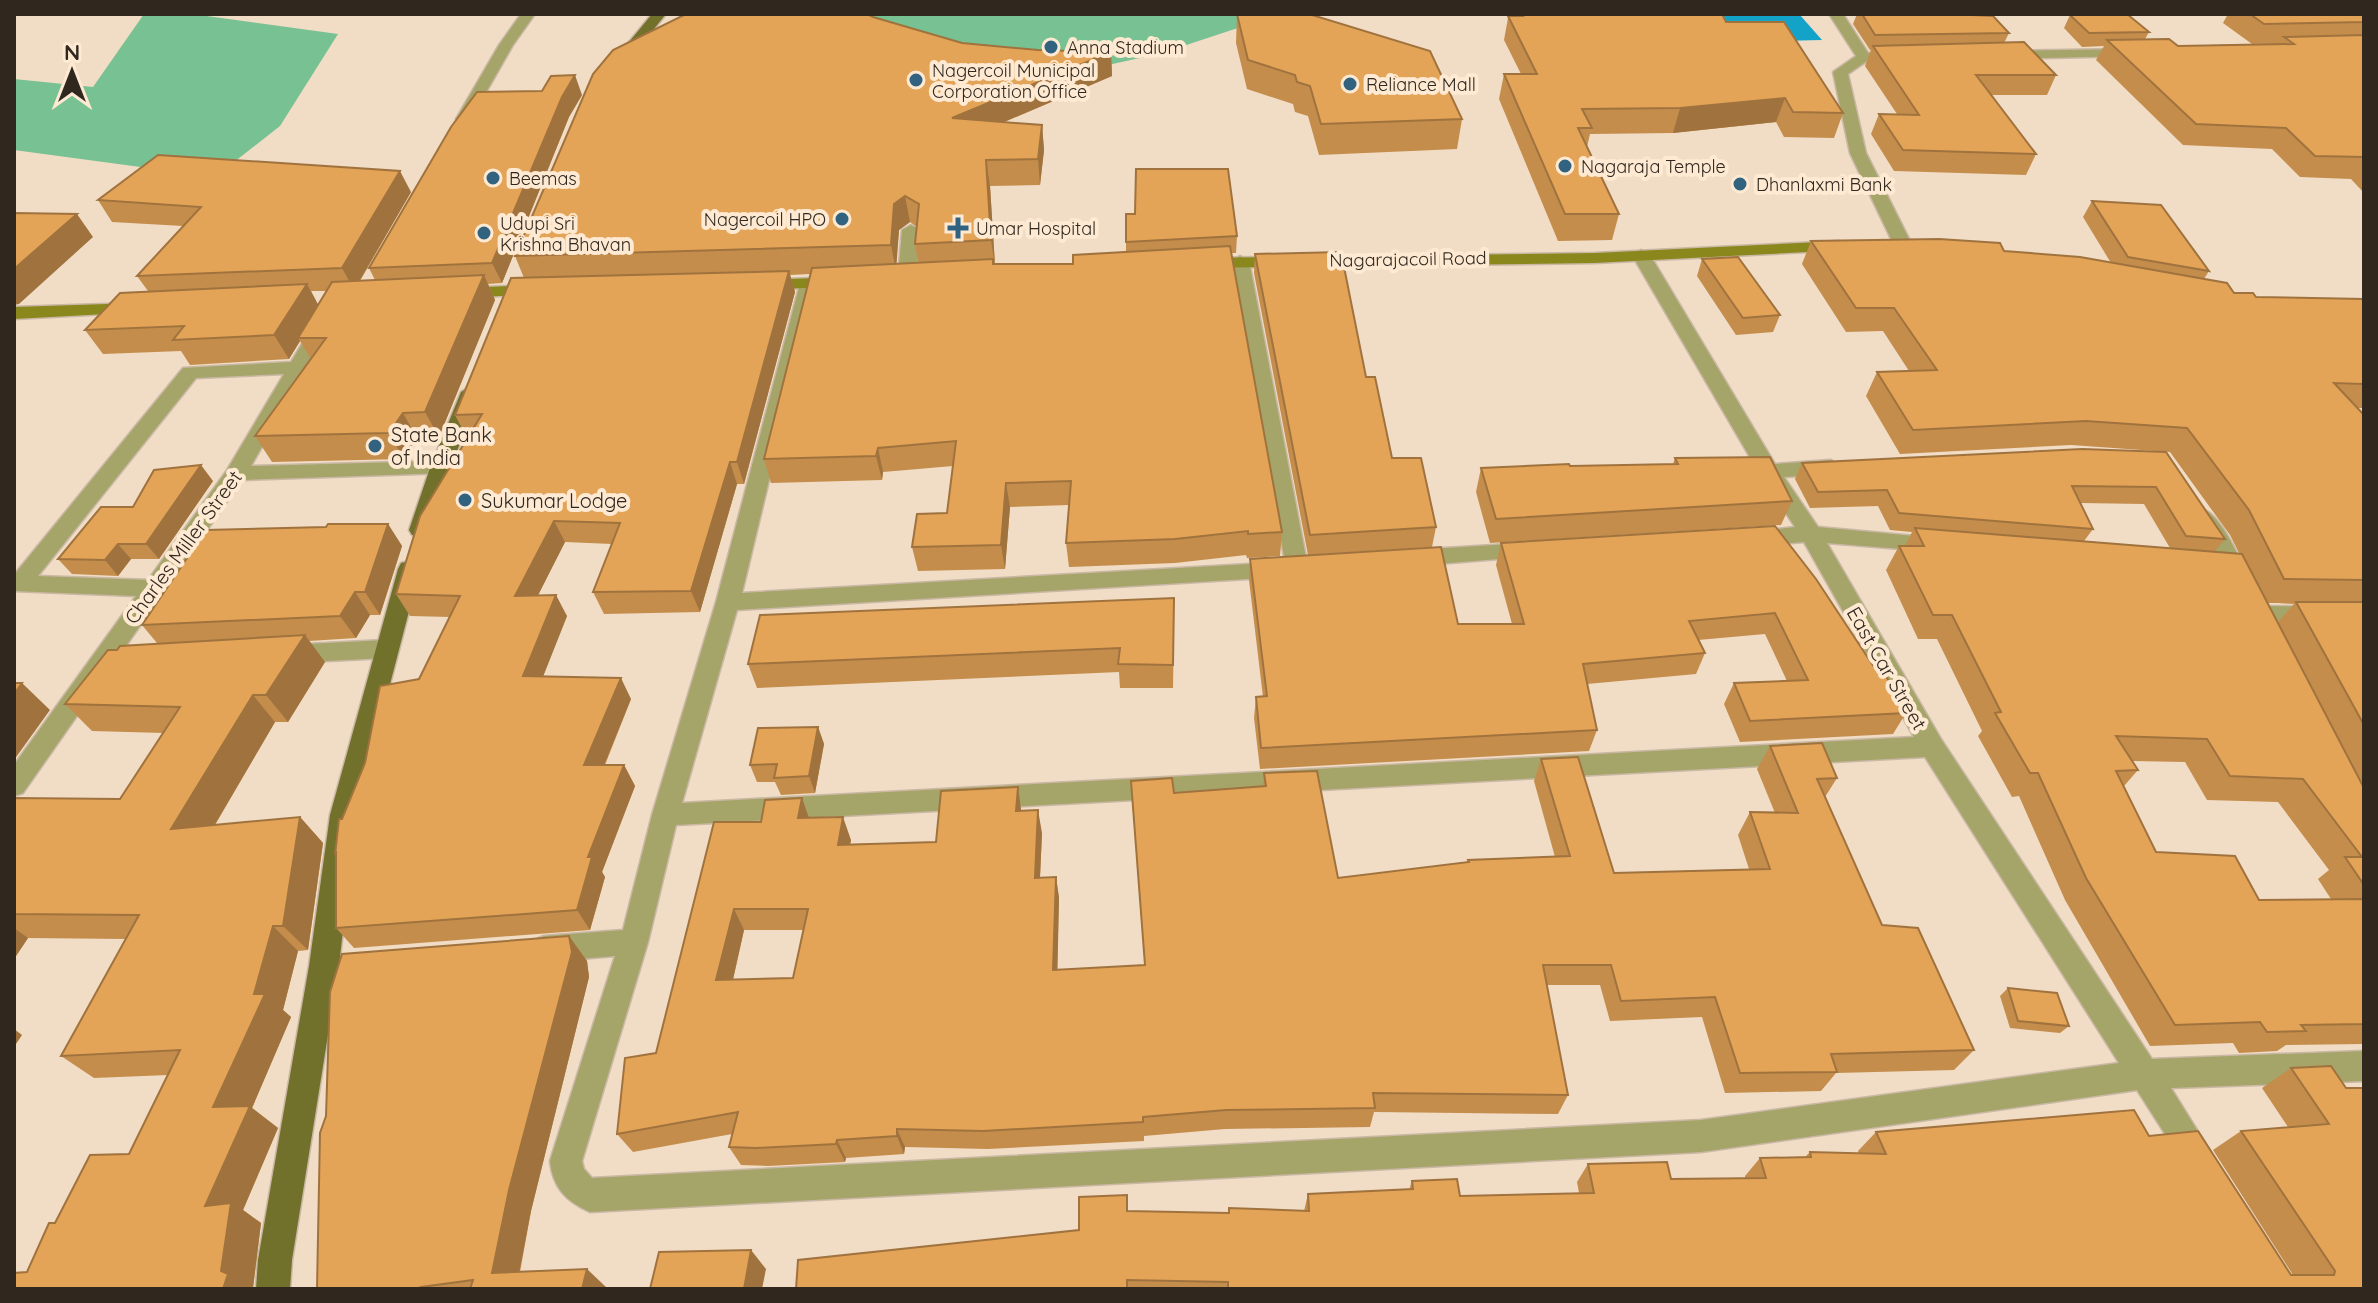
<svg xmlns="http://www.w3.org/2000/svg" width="2378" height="1303" viewBox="0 0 2378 1303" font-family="Quicksand,sans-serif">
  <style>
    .green { fill: #78c192 }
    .water { fill: #13a3c8 }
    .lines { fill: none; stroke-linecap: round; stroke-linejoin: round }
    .street-casing { stroke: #cab8a5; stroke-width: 3 }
    .secondary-casing { stroke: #cab8a5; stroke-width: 3 }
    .primary-casing { stroke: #cab8a5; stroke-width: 3 }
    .street { fill: #a5a569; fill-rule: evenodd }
    .secondary { fill: #8a881c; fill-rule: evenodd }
    .primary { fill: #72712b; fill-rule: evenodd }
    .wall { fill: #c48d4c; fill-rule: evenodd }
    .shaded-wall { fill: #a0733e }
    .building { fill: #e4a458; stroke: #a0733e; stroke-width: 2; fill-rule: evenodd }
    .poi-dot { fill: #316380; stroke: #fee9d2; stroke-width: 3 }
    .labels { text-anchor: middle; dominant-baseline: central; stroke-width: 8; stroke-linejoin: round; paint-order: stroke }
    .far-poi-label { font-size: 18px; fill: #30281f; stroke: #fee9d2; text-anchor: start }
    .far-street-label { font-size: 18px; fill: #30281f; stroke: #fee9d2 }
    .poi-label { font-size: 20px; fill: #30281f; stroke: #fee9d2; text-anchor: start }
    .street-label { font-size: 20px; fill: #30281f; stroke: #fee9d2 }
  </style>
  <rect width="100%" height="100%" fill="#f1dcc6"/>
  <g class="green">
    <path d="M144,14H192L338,34L280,126L215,177L14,150V79L93,87Z"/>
    <path d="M855,14H1263L1256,22L1162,53L1081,71L981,66Z"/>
  </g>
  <path class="water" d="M1799,14L1822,40L1725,42L1704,16Z"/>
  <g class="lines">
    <defs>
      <g id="street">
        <path d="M521,14H535L513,45L469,122H459L456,119L499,45Z"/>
        <path d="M1829,14H1843L1868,53L1902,52L1909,56L1902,60L1867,61L1848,74L1866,153L1911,243L1908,247L1902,248L1893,243L1850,153L1833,72L1856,56Z"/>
        <path d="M2130,49L2135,50V56L2003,59L1996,55L2003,51Z"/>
        <path d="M911,225L920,230L916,278L907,283L898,278L902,230Z"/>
        <path d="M1641,250L1650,255L1775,464L1831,460L1841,467L1831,474L1784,477L1818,527L1947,539L1950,544L1947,549L1939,552L1827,543L1941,739L2152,1059L2364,1051V1081L2171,1088L2215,1159L2210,1170L2199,1175L2188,1170L2137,1090L1701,1152L590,1212C566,1201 553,1188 550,1161L615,956L544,962L534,958L530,949L534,940L544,936L623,930L652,815L716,602L801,280H813L816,284L742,593L1285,562L1231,261L1240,256L1249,261L1308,568L1305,574C1296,576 1290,574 1281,577L737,610L682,803L1914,737L1804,542L1749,546L1741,543L1738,538L1741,533L1795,527L1758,471L1632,255ZM1925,757L2119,1063L1701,1120L592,1178L584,1169L582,1161L648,942L676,825Z"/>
        <path d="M322,320L331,326L251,466L440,461L447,463L450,468L447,473L242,480L23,793L14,796V765L136,596L14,591V575L183,368L291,362L315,322ZM284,374L227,470L148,580L38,576L196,378Z"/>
        <path d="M2202,509C2225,515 2250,583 2261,606L2364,607V623L2245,620L2209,543L2191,516L2194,511Z"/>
        <path d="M1528,543L1536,546L1539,551L1536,556L1413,566L1405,564L1402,558L1405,552L1413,550Z"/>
        <path d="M385,640L393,643L397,649L393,655L385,658L288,663L280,660L276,654L280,648L288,645Z"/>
      </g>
      <g id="secondary">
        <path d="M1840,241L1849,246L1846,250L1595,263L1201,268L1192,263L1201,258L1595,253Z"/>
        <path d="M840,277L846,278L849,282L846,286L761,290L752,285L761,280Z"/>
        <path d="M537,285L543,286L546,290L543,294L461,298L452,293L461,288Z"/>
        <path d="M137,303L146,308L143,312L14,319V307Z"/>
      </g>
      <g id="primary">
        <path d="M652,14H666L625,65H615V59Z"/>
        <path d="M471,386L481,392L450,468L431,530L428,535H412L409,530L430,468L461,392Z"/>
        <path d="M409,561L417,563L420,569L356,815L339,966L292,1260L290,1289H256L258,1260L309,966L330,815L398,569L401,563Z"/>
      </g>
    </defs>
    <use href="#street" class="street-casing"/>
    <use href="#secondary" class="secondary-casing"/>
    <use href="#primary" class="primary-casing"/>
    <use href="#street" class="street"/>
    <use href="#secondary" class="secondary"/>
    <use href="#primary" class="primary"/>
  </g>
  <g class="wall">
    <path d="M1237,14L1462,119L1457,149L1319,155L1308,116L1295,112L1293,104L1247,89L1236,43Z"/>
    <path d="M1506,14H1722L1726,22L1843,113L1834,138L1784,137L1776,122L1673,133L1590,134L1587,147L1619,214L1612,240L1558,241L1499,99L1504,74H1521L1504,40L1508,18Z"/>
    <path d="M1857,14H1950L2009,33L2004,43L2056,75L2047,95H1991L2036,154L2026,175L1894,171L1871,134L1879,114H1897L1865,66L1871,50H1870L1853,24Z"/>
    <path d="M2228,14H2364V193L2351,179L2300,177L2272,149L2183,145L2096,60L2104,46L2082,47L2064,28L2070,15L2149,32L2145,39L2178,46L2280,43L2252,44L2223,23Z"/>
    <path d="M873,17L962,43L1038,50L1111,52L1112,76L1004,122L1042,125L1044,150L1040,185L990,186L995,264H1073L1126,252V242L1237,236L1236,253H1231L1282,532L1280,556L1247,558L1246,555L1175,563L1069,567L1066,543L1069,505L1010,507L1005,569L918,571L912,547L947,513L953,466L883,472L882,480L771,483L764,459L810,274L790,275L795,292L744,484H737L700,612L604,614L593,592L612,544L565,542L538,595L567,616L543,676L631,699L605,765H624L635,786L602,872L605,877L590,930L354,948L336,928L342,819L419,679L450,617L410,616L396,594L469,436H466L455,415L524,278L515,256ZM910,222L917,227L915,244L918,262L896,264L899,230Z"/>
    <path d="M582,95L569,117L502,283L488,284L495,300L439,437L417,438L404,459L272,462L255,436L311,359L300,341L289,359L190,365L181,351L103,354L85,330L148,291L137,276L183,226L112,222L98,200L411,192L360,281L375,280L369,268ZM311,291H327L318,305Z"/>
    <path d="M2092,201L2209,271L2204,279L2234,293L2256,297L2364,299V408H2358L2364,415V1044L2286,1045L2277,1051L2239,1053L2233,1043L2150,1046L2065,900L2019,796L2012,797L1978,736L1982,731L1937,639H1918L1886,570L1899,546H1905L1912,532L1890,530L1878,506L1810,508L1795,479L1802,463L2166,452L2225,539L2215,551L2239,553L2230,535L2170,452L2071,445L1900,454L1866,396L1877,372L1909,371L1883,331L1846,332L1802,264L1811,241L2004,251L2111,263L2083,217ZM2081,503L2144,504L2170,548L2084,541L2093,529ZM2268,603H2278L2294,604L2278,622ZM2133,761L2185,762L2207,800L2278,802L2329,870L2318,879L2331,899L2259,900L2156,852L2124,786L2138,770Z"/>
    <path d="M1255,254L1366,377L1392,458L1436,527L1432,547L1308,555L1254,273Z"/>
    <path d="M1702,259L1780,315L1773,332L1736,335L1697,276Z"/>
    <path d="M1675,458L1792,501L1781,525L1490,543L1476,492L1481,468L1673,464Z"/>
    <path d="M213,481L159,559H131L118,576L72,574L58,559L133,507Z"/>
    <path d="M388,524L402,546L380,615H370L356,638L309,641L325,662L288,722H275L215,825L300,817L323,843L308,950L298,951L283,1010L291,1017L252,1108L278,1128L243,1210L261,1223L253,1288L27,1272L55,1223L129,1154L168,1075L94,1078L61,1056L126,939L28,938L14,959V798L120,799L164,733L92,731L65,704L117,650L157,643L142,625L326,527Z"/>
    <path d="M1775,526L1906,713L1893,734L1740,742L1724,704L1734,683L1787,681L1765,634L1698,640L1705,653L1696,674L1587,684L1597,730L1589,751L1260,769L1254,718L1256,697H1263L1249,580L1250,559L1458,624H1512L1496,565L1501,543Z"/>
    <path d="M1174,622L1173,688H1120L1119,672L757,688L748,664Z"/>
    <path d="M818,727L824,744L815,793L781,795L775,782H757L750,765Z"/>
    <path d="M1770,746L1837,778L1825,797L1882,925L1974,1050L1954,1070L1836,1073L1821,1091L1725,1093L1702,1017L1610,1021L1600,985H1547L1568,1095L1558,1114L1374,1112L1370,1127L1225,1129L1144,1136V1141L988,1149L905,1147L904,1154L846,1158L845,1162L768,1166L741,1165L729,1147L732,1134L633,1152L617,1134L656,1053L761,822L802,798L809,818L851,840L850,844L936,842L1042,833L1040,877H1056L1059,898L1057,970L1144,965L1174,793L1263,787L1264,773L1338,878L1468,863V860L1555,857L1534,781L1541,759L1614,873L1749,869L1738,835L1750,812L1775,813L1757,769ZM744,930H804L793,978L733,980Z"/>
    <path d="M569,936L587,961L589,977L531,1211L520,1272L607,1288V1289H317Z"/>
    <path d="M2008,988L2069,1026L2060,1033L2010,1028L2000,996Z"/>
    <path d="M2291,1068L2346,1088L2364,1289H796L1079,1230L1128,1211L1229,1213L1304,1211L1308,1194L1409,1190L1412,1181L1460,1196L1579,1193L1577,1182L1588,1164L1671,1179L1745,1178V1176L1760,1158L1805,1157L1810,1152L1859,1154L1858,1151L1876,1132L2149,1136L2291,1275H2293L2213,1150L2241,1131L2288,1127L2262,1088Z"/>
  </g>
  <g class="shaded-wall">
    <path d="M1111,52L1112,76L955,143L952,118Z"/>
    <path d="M575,75L582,95L569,117L502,283L492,263L562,97Z"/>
    <path d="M1785,98L1776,122L1673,133L1680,108Z"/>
    <path d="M1042,125L1044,150L1040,185L1038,159Z"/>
    <path d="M986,160L990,186L995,266L991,240Z"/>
    <path d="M400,171L411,192L354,290L342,268Z"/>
    <path d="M905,196L910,222L899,230L896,271L891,245L894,204Z"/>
    <path d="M77,214L93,237L19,304L14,305V269Z"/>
    <path d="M789,271L795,292L744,484L737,462Z"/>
    <path d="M484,275L495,300L439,437L425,412Z"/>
    <path d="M307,284L320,308L298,338L300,341L289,359L274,335Z"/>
    <path d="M403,413L417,438L404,459L389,433Z"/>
    <path d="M878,448L883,472L882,480L876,456Z"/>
    <path d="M730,462L737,484L700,612L691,591Z"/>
    <path d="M201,465L213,481L159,559L146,544Z"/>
    <path d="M1006,483L1010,507L1005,569L1001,545Z"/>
    <path d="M554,521L565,542L527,617L515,596Z"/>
    <path d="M388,524L402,546L380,615L365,592Z"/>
    <path d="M118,544L131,559L118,576L105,560Z"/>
    <path d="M355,592L370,615L356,638L340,616Z"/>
    <path d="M556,595L567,616L535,697L523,676Z"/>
    <path d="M305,635L325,662L288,722L266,695Z"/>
    <path d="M621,678L631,699L596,785L584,765Z"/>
    <path d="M22,683L50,710L14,760V694Z"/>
    <path d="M253,695L275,722L197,855L171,829Z"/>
    <path d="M818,727L824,744L815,793L809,776Z"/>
    <path d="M624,765L635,786L602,872L605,877L590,930L577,910L588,857Z"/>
    <path d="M1018,787L1021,809L1020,833L1016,811Z"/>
    <path d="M802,798L810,821L798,818Z"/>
    <path d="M1038,810L1042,833L1039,899L1035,878Z"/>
    <path d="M300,817L323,843L308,950L283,926Z"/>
    <path d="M843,817L851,840L846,867L838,845Z"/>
    <path d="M1056,877L1059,898L1057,991L1053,970Z"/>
    <path d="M734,909L744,930L728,1001L716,980Z"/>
    <path d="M273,926L298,951L283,1010L291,1017L252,1108L278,1128L243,1210L261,1223L253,1288L254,1289H223L221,1271L205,1206L213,1107L254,994Z"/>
    <path d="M14,928L28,938L14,959Z"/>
    <path d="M569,936L587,961L589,977L531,1211L516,1289L492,1273L509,1190Z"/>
    <path d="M14,1029L22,1035L14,1047Z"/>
    <path d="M897,1129L905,1147L904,1154L897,1136Z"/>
    <path d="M837,1140L846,1158L845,1162L836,1144Z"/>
    <path d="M751,1250L766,1269L762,1289H744Z"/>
    <path d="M587,1269L607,1288V1289H582Z"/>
  </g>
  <g class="building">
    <path d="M686,14H867L873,17L962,43L1038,50L1111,52L952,118L1042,125L1038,159L986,160L991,240L915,244L919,204L905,196L894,204L891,245L515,256L593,74L613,50Z"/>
    <path d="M1237,14H1309L1430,51L1462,119L1321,124L1310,86L1297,82L1295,75L1248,60Z"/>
    <path d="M1522,14H1722L1726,22H1784L1843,113L1793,112L1785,98L1680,108L1582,109L1592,128H1578L1619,214H1565L1504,74H1537L1508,16H1523Z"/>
    <path d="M1862,14H1950L1993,16L2009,33L1875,35Z"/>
    <path d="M2127,14L2149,32L2089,33L2070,15Z"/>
    <path d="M2250,14H2364V22L2264,24Z"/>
    <path d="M2364,35V157L2315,156L2286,128L2196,124L2107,40L2169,39L2178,46L2294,44L2284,37Z"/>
    <path d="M2024,42L2056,75H1976L2036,154L1903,150L1879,114L1919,115L1873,46Z"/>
    <path d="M575,75L562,97L492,263L369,268L451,127L477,92L542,91L551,76Z"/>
    <path d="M158,155L400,171L342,268L137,276L201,207L98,200Z"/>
    <path d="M1136,169H1228L1237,236L1126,242V214H1135Z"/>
    <path d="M2092,201L2161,205L2209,271L2128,257Z"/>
    <path d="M14,213L77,214L14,269Z"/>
    <path d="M1939,239L2000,243L2004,251L2080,257L2227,283L2234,293H2253L2256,297L2364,299V384L2334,383L2364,415V580L2284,579L2249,510L2187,428L2086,421L1913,430L1877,372L1937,370L1894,308H1856L1811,241Z"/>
    <path d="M1230,246L1282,532L1248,534V531L1175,539L1066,543L1071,481L1006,483L1001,545L912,547L917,514L947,513L956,441L878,448L876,456L764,459L812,268L993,259V264H1073V255Z"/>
    <path d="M1341,252L1366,377H1375L1392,458H1421L1436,527L1310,535L1255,254Z"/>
    <path d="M1738,257L1780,315L1743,318L1702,259Z"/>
    <path d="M789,271L737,462H730L691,591L593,592L620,523L554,521L515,596L556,595L523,676L621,678L584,765H624L588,857H592L577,910L336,928V851L335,855L339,819H342L365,763L380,686L419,679L460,596L396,594L420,516L482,414L455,415L511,278Z"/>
    <path d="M484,275L425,412L403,413L389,433L255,436L326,338H298L332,282Z"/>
    <path d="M307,284L274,335L173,340L184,326L85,330L120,293Z"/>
    <path d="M2082,449L2166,452L2225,539L2186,536L2156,487L2072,486L2093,529L1899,513L1887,490L1818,492L1802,463Z"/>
    <path d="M1770,457L1792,501L1496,519L1481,468L1569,464L1570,466L1678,464L1675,458Z"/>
    <path d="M201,465L146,544H118L105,560L58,559L101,507H133L154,470Z"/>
    <path d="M328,524H388L365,592H355L340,616L142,625L206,530L326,527Z"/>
    <path d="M1775,526L1816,579L1880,676H1886L1906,713L1750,721L1734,683L1808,680L1775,613L1689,621L1705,653L1583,664L1597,730L1261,748L1256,697L1267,696L1250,559L1441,547L1458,624H1524L1501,543Z"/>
    <path d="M1915,528L2242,554L2364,788V885L2345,857H2362L2303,779L2230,776L2207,739L2116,736L2138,770L2116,771L2156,852L2235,856L2259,900L2364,899V1024L2301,1025L2306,1031L2267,1032L2260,1022L2175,1025L2086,878L2038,773H2030L1995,713L2001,712L1952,615H1933L1899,546H1924Z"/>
    <path d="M1174,598L1173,665L1118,664L1120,648L748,664L760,615Z"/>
    <path d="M2296,602H2364V725Z"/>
    <path d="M305,635L266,695H253L171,829L300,817L283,926H273L254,994H265L213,1107L250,1106L205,1206L231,1203L221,1271L228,1274L223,1289H14V1273L27,1272L49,1223H55L90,1155L129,1154L180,1050L61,1056L139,915L14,914V798L120,799L180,707L65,704L108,650H117L120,646Z"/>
    <path d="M14,683H22L14,694Z"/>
    <path d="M818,727L809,776L774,778L777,764L750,765L758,728Z"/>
    <path d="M1822,743L1837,778L1817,779L1882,925L1918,928L1974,1050L1831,1054L1837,1072L1740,1073L1715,997L1621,1001L1611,965H1543L1568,1095L1373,1093L1375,1108L1226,1110L1143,1117V1122L983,1131L897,1129V1136L837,1140L836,1144L756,1148L729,1147L738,1112L617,1134L625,1058L656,1053L714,822H761L765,800L802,798L798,818L843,817L838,845L936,842L941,791L1018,787L1016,811L1038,810L1035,878L1056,877L1053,970L1145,965L1131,781L1172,778L1174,793L1266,786L1264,773L1317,771L1338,878L1469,862L1468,860L1570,856L1541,759L1578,757L1614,873L1770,869L1750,812L1798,813L1770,746ZM734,909H808L793,978L716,980Z"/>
    <path d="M569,936L572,952L509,1190L492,1273L587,1269L582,1289H470L473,1280L421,1287L416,1289H317L320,1133L326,1116L330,992L342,954Z"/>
    <path d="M2008,988L2057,993L2069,1026L2018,1021Z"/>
    <path d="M2331,1066L2346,1088H2364V1289H1228V1282L1127,1280V1289H796L798,1260L1079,1230V1197L1127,1195V1211L1229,1213V1208L1309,1211L1308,1194L1413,1189L1412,1181L1457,1179L1460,1196L1594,1193L1588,1164L1667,1162L1671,1179L1766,1178L1760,1158L1811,1157L1810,1152L1886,1154L1876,1132L2134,1110L2149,1136L2198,1131L2291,1275H2334L2335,1271L2241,1131L2329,1124L2291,1068Z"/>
    <path d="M751,1250L744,1289H650L659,1252Z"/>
  </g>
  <g class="poi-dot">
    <circle cx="1051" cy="47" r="8"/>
    <circle cx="916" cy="80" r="8"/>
    <circle cx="1350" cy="84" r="8"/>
    <circle cx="1565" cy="166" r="8"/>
    <circle cx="493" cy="178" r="8"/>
    <circle cx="1740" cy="184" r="8"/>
    <circle cx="842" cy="219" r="8"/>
    <path d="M954 216h8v8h8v8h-8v8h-8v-8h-8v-8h8z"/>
    <circle cx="484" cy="233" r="8"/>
    <circle cx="375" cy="446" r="8"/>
    <circle cx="465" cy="500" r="8"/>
  </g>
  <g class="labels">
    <g class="far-poi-label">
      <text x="1067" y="47">Anna Stadium</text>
      <text x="932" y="70">Nagercoil Municipal<tspan x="932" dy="21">Corporation Office</tspan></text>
      <text x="1366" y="84">Reliance Mall</text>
      <text x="1581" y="166">Nagaraja Temple</text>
      <text x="509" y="178">Beemas</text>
      <text x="1756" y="184">Dhanlaxmi Bank</text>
      <text x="826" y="219" text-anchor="end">Nagercoil HPO</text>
      <text x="500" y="223">Udupi Sri<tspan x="500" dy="21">Krishna Bhavan</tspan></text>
      <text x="976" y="228">Umar Hospital</text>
    </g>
    <g class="far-street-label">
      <text transform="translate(1408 259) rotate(-1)">Nagarajacoil Road</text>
    </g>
    <g class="poi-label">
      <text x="391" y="434">State Bank<tspan x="391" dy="23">of India</tspan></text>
      <text x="481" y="500">Sukumar Lodge</text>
    </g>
    <g class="street-label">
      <text transform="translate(183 547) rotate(-54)">Charles Miller Street</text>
      <text transform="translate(1887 668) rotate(60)">East Car Street</text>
    </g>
  </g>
  <rect width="2378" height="1303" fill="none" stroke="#30281f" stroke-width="32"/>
  <g transform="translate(72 72)" stroke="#fee9d2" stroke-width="6" paint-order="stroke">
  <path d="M0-6L14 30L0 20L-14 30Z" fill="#30281f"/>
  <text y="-12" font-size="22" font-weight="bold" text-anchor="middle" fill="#30281f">N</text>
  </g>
</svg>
